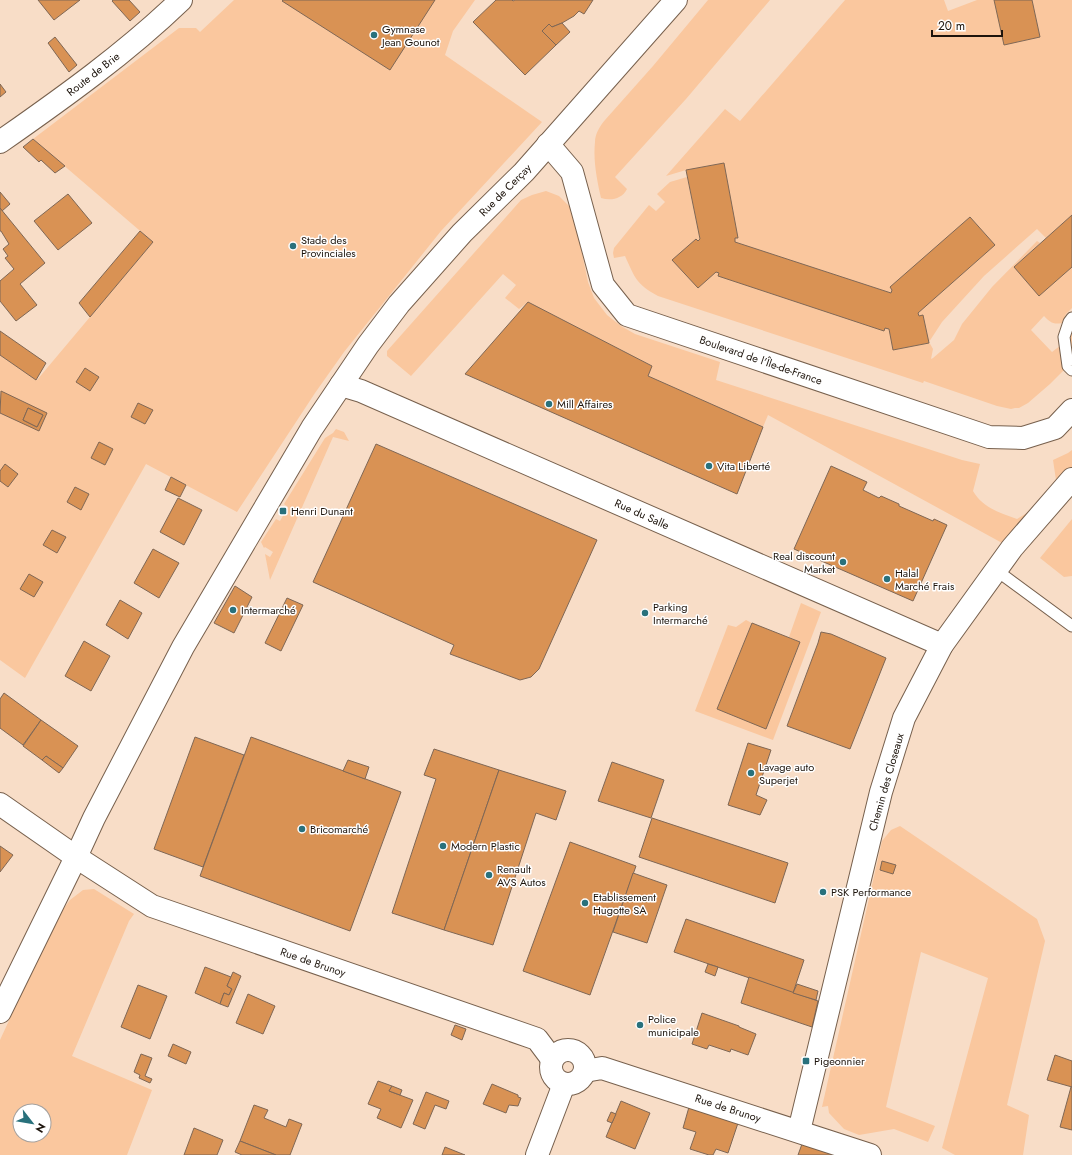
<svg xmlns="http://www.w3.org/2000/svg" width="1072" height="1155" viewBox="0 0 1072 1155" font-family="Jost,sans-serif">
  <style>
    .green { fill: #fac79e; fill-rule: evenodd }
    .building { fill: #d99254; stroke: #7f6755; fill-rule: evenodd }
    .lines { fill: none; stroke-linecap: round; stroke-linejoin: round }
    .lane-casing { stroke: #77604d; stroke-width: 13 }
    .street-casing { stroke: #77604d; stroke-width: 24 }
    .secondary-casing { stroke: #77604d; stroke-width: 24 }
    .lane { stroke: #fff; stroke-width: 11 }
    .street { stroke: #fff; stroke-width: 22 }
    .secondary { stroke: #fff; stroke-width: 22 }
    .poi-dot { fill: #29717c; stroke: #fff; stroke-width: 1.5 }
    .labels { text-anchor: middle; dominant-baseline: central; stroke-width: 3; stroke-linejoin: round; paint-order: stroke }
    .poi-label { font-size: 11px; fill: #1d140c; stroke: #fff; text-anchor: start }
    .street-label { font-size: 11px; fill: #1d140c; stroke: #fff }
  </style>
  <rect width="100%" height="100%" fill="#f8ddc7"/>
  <g class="green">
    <path d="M234,0H475L453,31L445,55L542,122L441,231L344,352L315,393L237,512L146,464L25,678L0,660V355L37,380L153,242L33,139L179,28H196L200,32Z"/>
    <path d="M708,0H770L686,99L615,177L627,189C622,199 611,201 601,198C597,180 593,161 595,142C595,134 600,126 605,120L653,66Z"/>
    <path d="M845,0H944L948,11L977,0H994L1004,45L1040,37L1032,0H1072V215L1046,238L1037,229L984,276L942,322L929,342L933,349L931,359L933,358L954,340L962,324L992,287L1037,241L1040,243L1014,267L1039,295L1072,267V308L1066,314L1062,323C1053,325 1050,322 1044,316L1031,330L1052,352L1061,345L1072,327V362L1050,384L1028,403L1019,408H1015L1011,409L997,406L924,381L923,383L658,296C636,284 635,278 625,256L614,258L613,253L614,248L649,205L656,211L665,202L657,194L670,182L687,177L700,239L698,241L696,239L672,260L719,273L889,329L894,350L929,343L923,315L919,316L918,313L995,245L970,217L891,287L892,290L891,293L735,242V238H738L723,163L686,170L666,176L725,109L740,121Z"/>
    <path d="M546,191L559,196L573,210L588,282L594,298L607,315L621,326L635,334L720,362L716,380L962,460L980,464L973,491C983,508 1000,513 1017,519L1035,508L1056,480L1053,460L1068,453L1072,450V471L1004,544L768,415L763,427L648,376L652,366L528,302L519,309L505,298L516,285L503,274L411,376L387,356V351L521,200L532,195Z"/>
    <path d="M336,429L344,432L349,441L333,437L270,580L265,554L270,557L273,552L265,547L264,548L261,542L276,519L280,521L288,507L284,504L325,438L333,433Z"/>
    <path d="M1072,519V576L1064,577L1040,558Z"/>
    <path d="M801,603L821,612L773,740L695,711L728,625L736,627L746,620L752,623L717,709L766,728L800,642L789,637Z"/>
    <path d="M900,826L1037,919L1045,941L1007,1105L1029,1115L1023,1155H955L942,1148L988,978L921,952L886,1107L935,1126L928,1142L894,1129L859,1135L844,1129L829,1113L828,1106L822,1107L882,841L891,830Z"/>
    <path d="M94,889L134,914L129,921L72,1056L152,1090L127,1155H0V1040L56,919L70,900L83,890ZM20,1111H44V1135H20Z"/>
  </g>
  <g class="building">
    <path d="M38,0H80L54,20Z"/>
    <path d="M113,0H129L140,12L130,21L112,1Z"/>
    <path d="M283,0H435L390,70L282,1Z"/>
    <path d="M496,0H512L513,1L515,0H593L584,14L579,11L574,16L562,23L552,27L549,24L542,31L556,45L525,75L473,22Z"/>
    <path d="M994,0H1032L1040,37L1004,45Z"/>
    <path d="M562,23L570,32L556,45L542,31L549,24L552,27Z"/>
    <path d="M55,37L77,65L69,72L48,43Z"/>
    <path d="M0,84L6,92L0,97Z"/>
    <path d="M33,139L65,166L55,173L41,160L39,162L23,147Z"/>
    <path d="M724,163L738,238H735V242L891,293L892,290L890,287L970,217L995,245L918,313L919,316L923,315L929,343L893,350L889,329L885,328L884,331L718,276L719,273L716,272L698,288L672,260L696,239L698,241L700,239L686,170Z"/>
    <path d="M0,192L10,204L2,211L0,208Z"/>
    <path d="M68,194L92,223L58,250L34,221Z"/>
    <path d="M0,208L45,263L20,284L37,305L16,321L0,301V281L14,269L5,258L8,256L3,249L9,244L1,231H0Z"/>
    <path d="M1072,215V267L1039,296L1014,267Z"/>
    <path d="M140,231L153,242L90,317L79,303Z"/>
    <path d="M528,302L652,366L648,376L763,427L737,494L465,374Z"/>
    <path d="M0,331L46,363L36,380L0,355Z"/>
    <path d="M85,368L99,377L90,391L76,382Z"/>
    <path d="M1,391L47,413L39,431L0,413ZM28,408L43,415L37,427L23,420Z"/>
    <path d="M138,403L153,410L145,424L131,417Z"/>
    <path d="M28,408L43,415L37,427L23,420Z"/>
    <path d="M99,442L113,449L105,465L91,458Z"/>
    <path d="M376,444L597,540L539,669L531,677L520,680L450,654L454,645L313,582Z"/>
    <path d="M5,464L18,474L8,487L0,481V471Z"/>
    <path d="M831,466L867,482L863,490L879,498L881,496L899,504V506L933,521L934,519L947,525L913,601L794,549Z"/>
    <path d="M171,477L186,485L180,497L165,490Z"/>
    <path d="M75,487L89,494L81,510L67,502Z"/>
    <path d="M178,498L202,510L184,545L160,532Z"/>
    <path d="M52,530L66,537L57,553L43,545Z"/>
    <path d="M153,549L179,563L159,598L134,583Z"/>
    <path d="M29,574L43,582L34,597L20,589Z"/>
    <path d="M235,586L252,597L234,633L214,623Z"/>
    <path d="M287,598L303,605L281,651L265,643Z"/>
    <path d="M120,600L142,613L128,639L106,625Z"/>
    <path d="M752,623L800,642L766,729L717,709Z"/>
    <path d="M821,632L831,634L886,658L850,749L787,726L818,643Z"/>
    <path d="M84,641L110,656L91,691L65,676Z"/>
    <path d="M4,693L41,720L23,745L0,728V699Z"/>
    <path d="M41,720L78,746L63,768L46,756L42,760L23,746Z"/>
    <path d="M195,737L244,755L203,867L154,849Z"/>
    <path d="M251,737L401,792L350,931L200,876Z"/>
    <path d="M748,743L771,750L756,795L767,800L760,815L728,805Z"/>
    <path d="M434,749L499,770L444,930L392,913L436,779L424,775Z"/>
    <path d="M46,756L63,768L59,773L42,760Z"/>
    <path d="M348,760L369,767L365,779L343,771Z"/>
    <path d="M612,762L664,780L651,818L598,801Z"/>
    <path d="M499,770L566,791L556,820L536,813L493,945L444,930Z"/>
    <path d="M652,818L788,863L775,903L639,857Z"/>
    <path d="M570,842L636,866L590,995L523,971Z"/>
    <path d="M0,846L13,855L0,872Z"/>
    <path d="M882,861L896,865L893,874L880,870Z"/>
    <path d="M633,873L667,885L647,943L613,932Z"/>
    <path d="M686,919L804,960L793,993L674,952Z"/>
    <path d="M708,964L718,967L715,976L705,972Z"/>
    <path d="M205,967L231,977L227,986L232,989L229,995L224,993L220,1004L195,993Z"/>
    <path d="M233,972L241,976L228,1007L220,1004L224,993L229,995L232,989L227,986Z"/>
    <path d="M749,977L818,1001L812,1027L741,1003Z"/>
    <path d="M797,984L818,991L816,1000L793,993Z"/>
    <path d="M138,985L167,996L150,1039L121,1027Z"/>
    <path d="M248,994L275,1006L263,1034L236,1023Z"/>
    <path d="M702,1013L739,1026V1027L756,1034L748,1055L731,1049L730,1052L709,1045L707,1049L692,1044Z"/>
    <path d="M455,1025L466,1029L462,1040L451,1035Z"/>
    <path d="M173,1044L191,1052L186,1064L168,1056Z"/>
    <path d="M141,1054L152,1058L145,1076L152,1079L150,1083L139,1078L140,1075L134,1072Z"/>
    <path d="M1055,1055L1072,1061V1087L1047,1080Z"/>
    <path d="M378,1081L392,1086L389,1091L413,1100L401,1128L377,1118L381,1109L368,1104Z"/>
    <path d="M492,1084L518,1095V1097L521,1098L518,1106L509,1105L506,1113L483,1104Z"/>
    <path d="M392,1086L402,1090L400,1095L389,1091Z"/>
    <path d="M1071,1087H1072V1130L1060,1127Z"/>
    <path d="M426,1092L449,1101L446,1109L435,1105L425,1129L413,1124Z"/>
    <path d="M621,1101L650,1113L635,1149L606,1137Z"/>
    <path d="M254,1105L268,1110L264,1118L286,1127L289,1119L302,1124L290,1155H276L240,1141Z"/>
    <path d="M689,1107L738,1123L728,1153L716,1149L713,1155H709L690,1149L696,1132L683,1128Z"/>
    <path d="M611,1112L616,1114L612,1123L607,1121Z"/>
    <path d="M194,1128L223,1140L217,1155H184Z"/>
    <path d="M240,1141L276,1155H242L235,1152Z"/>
    <path d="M802,1144L834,1155H798Z"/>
    <path d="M445,1147L465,1155H442Z"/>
  </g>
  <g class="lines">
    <defs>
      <g id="lane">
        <path d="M1072,318L1069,322L1064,337L1068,366L1072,370"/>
        <path d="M996,570L1072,626"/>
      </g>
      <g id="street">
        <path d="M548,144L572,172L603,285L627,315L989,437L1023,438L1055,428L1072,410"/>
        <path d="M341,385L361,391L942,645"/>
        <path d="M0,1012L76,857"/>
        <path d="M799,1131L881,792L904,718L942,645L1012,548L1072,479"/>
      </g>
      <g id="secondary">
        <path d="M0,142C63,98 126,53 181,0"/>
        <path d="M0,804L76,857L152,906L537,1039L552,1059"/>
        <path d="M76,857L94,818L183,647L312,428L368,345L399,304L462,233L524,172L676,0"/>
        <circle cx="568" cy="1067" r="17"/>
        <path d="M585,1071L602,1068L870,1155"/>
        <path d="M537,1155L564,1084"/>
      </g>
    </defs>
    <use href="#lane" class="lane-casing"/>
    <use href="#street" class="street-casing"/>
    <use href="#secondary" class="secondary-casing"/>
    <use href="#lane" class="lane"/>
    <use href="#street" class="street"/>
    <use href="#secondary" class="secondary"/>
  </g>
  <g class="poi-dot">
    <circle cx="374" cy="35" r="4"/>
    <circle cx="293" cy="246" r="4"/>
    <circle cx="549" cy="404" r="4"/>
    <circle cx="709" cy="466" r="4"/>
    <rect x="279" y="507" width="8" height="8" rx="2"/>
    <circle cx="843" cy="562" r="4"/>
    <circle cx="887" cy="579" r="4"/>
    <circle cx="233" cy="610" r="4"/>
    <circle cx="645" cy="613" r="4"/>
    <circle cx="751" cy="773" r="4"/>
    <circle cx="302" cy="829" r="4"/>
    <circle cx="443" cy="846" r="4"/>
    <circle cx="489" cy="875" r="4"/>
    <circle cx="823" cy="892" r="4"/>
    <circle cx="585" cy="903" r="4"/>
    <circle cx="640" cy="1025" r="4"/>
    <rect x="802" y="1057" width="8" height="8" rx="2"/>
  </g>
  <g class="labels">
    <g class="poi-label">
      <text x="382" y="29">Gymnase<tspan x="382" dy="13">Jean Gounot</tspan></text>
      <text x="301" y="240">Stade des<tspan x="301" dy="13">Provinciales</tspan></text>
      <text x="557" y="404">Mill Affaires</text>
      <text x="717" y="466">Vita Liberté</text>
      <text x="291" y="511">Henri Dunant</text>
      <text x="835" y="556" text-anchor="end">Real discount<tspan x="835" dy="13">Market</tspan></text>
      <text x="895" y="573">Halal<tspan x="895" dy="13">Marché Frais</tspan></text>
      <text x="653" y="607">Parking<tspan x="653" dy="13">Intermarché</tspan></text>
      <text x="241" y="610">Intermarché</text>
      <text x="759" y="767">Lavage auto<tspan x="759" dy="13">Superjet</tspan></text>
      <text x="310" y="829">Bricomarché</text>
      <text x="451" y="846">Modern Plastic</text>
      <text x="497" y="869">Renault<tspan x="497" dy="13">AVS Autos</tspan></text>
      <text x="831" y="892">PSK Performance</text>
      <text x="593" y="897">Etablissement<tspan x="593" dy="13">Hugotte SA</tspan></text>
      <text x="648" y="1019">Police<tspan x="648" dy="13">municipale</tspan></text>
      <text x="814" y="1061">Pigeonnier</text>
    </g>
    <g class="street-label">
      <text transform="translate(93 74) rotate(-38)">Route de Brie</text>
      <text transform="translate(505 190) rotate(-45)">Rue de Cerçay</text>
      <text transform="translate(761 360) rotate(19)">Boulevard de l'Île-de-France</text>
      <text transform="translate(642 514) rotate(24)">Rue du Salle</text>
      <text transform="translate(886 782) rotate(-74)">Chemin des Closeaux</text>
      <text transform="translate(313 962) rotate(19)">Rue de Brunoy</text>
      <text transform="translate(728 1108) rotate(18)">Rue de Brunoy</text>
    </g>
  </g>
  <g transform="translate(32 1123) rotate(121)"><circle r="19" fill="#ffffff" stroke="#a5a19e"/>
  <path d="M0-3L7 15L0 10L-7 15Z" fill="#29717c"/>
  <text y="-6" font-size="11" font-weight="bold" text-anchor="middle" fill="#1d140c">N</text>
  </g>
  <path d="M932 30v6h70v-6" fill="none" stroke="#1d140c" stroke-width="2"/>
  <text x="938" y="30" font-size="12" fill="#1d140c" stroke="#ffffff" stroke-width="3" paint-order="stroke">20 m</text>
</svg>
